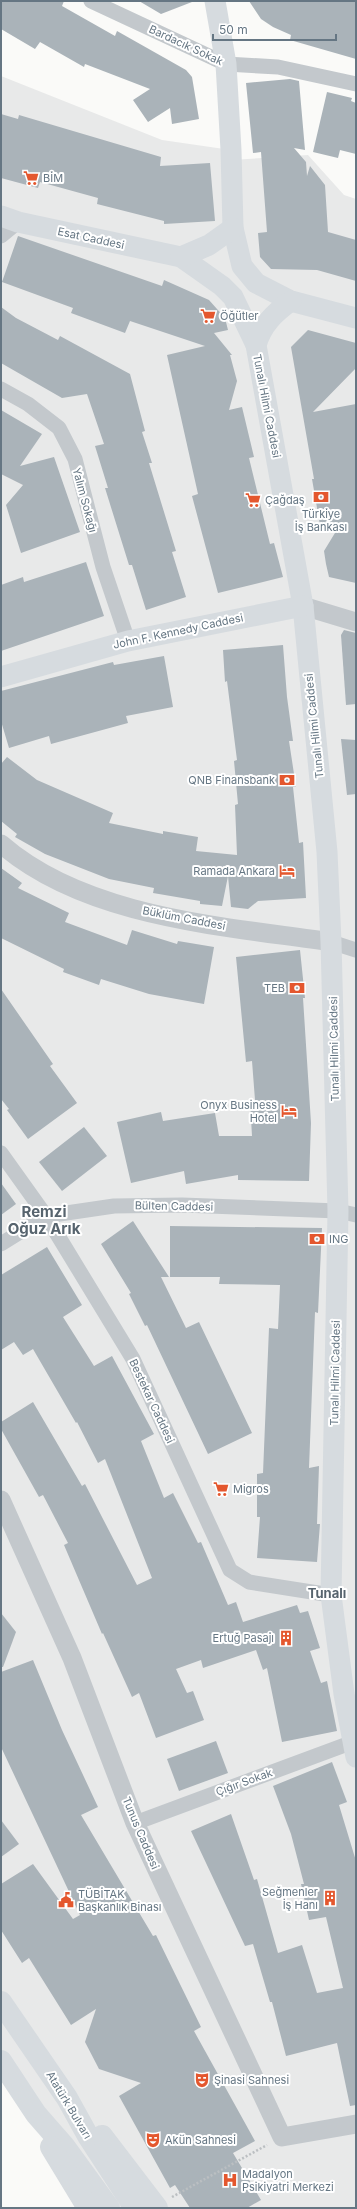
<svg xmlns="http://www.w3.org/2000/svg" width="357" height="2209" viewBox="0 0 357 2209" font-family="Inter,sans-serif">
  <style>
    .built { fill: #e8e9e9 }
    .building { fill: #aab3b9 }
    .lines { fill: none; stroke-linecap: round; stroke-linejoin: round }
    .path { stroke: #bbbfc2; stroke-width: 2.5; stroke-dasharray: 2 2; stroke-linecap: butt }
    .minor { stroke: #c3c8cc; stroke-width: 15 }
    .tertiary { stroke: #c3c8cc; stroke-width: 19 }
    .secondary { stroke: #d6dbdf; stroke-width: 21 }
    .primary { stroke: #d6dbdf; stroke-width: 22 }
    .labels { text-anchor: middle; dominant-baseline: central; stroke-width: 4; stroke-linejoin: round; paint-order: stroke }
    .street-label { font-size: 11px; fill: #657683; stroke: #fff }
    .poi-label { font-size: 11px; fill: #657683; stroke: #fff; text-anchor: start }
    .quarter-label { font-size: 13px; font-weight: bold; fill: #57646e; stroke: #fff }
    .district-label { font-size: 15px; font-weight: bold; fill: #57646e; stroke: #fff }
  </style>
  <rect width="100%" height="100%" fill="#fafaf8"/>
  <path class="built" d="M1,76L162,140L231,150V160L308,155L344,195L356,199V2208H88L1,2061Z"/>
  <g class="building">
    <path d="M1,1H64L62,6L115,36L117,31L186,70L192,77L199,119L172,124L170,108L148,122L133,100L150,89L85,64L84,67L40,42L35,49L1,29Z"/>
    <path d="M139,1H192V2L161,14Z"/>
    <path d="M249,1H356V59L290,40L291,35L273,27L261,19Z"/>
    <path d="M290,79L299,81L305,150L294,148L306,162L307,176L310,166L325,185L328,232L356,240V281L317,270L271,269L260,257L258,233L267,232L261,152L253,153L246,83Z"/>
    <path d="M327,92L352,98L351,101L356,103V154L340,150L338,158L313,152Z"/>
    <path d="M1,114L18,119L19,115L161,157L160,166L210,163L215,221L164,224V221L97,204L98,198L40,182L38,188L1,178Z"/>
    <path d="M18,236L162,286L164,280L209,300L225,318L228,330L214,333L232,355H230L237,381L229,410L242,407L254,457L249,458L270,544L274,543L283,577L218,593L192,496L198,494L167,355L205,346L130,321L125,333L71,313L73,308L2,282Z"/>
    <path d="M1,307L16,318L58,340L60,336L130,374L145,431L142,432L152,463H149L176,551L172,552L186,597L146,610L132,565H129L105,488H108L95,446L104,444L87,394L62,398L1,363Z"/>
    <path d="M308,330L356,343V368L313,412L356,404V583L329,577L326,564L324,551L338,528L321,531L312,479H314L291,347Z"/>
    <path d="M1,410L42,434L20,466L54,457L80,532L21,553L6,505L23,485L1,474Z"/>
    <path d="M86,562L104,616L1,651V585L23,577L24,582Z"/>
    <path d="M344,630L356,633V704L346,705L341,635Z"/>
    <path d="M283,645L287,697L293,741H289L296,787H293L299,843L303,842L306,898L258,901L248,909L231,907L228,876L222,906L200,904V901L153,893L154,888L109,879L45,854L15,837L17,834L1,821V764L7,757L37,780L113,813L109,823L163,834V831L198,837L196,851L237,855L235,805L238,804L234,761L237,760L227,681L225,682L223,650Z"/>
    <path d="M164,656L173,707L126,716L128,723L51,744L49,736L9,748L1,721V691L113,662L114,665Z"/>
    <path d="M341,739L356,740V794L347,795Z"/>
    <path d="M1,868L22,883L18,888L69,913L65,922L127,945L132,930L177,944L178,941L214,947L204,1004L149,994L101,979L99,985L63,972L64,969L1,938Z"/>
    <path d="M300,950L305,998H303L311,1123L309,1181L238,1180V1175L186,1184L184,1171L131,1183L117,1122L161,1112L163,1121L215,1113L219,1136H252L250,1101L255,1100L252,1061L246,1062L236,957Z"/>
    <path d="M1,989L53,1064L50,1066L77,1103L28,1139L7,1110L9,1109L1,1099Z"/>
    <path d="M84,1127L107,1156L62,1191L39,1162Z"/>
    <path d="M1,1183L16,1204L1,1215Z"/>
    <path d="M133,1221L169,1277H161L186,1328L199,1322L252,1433L208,1454L147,1325L145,1326L129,1294L131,1293L101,1244Z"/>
    <path d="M170,1226L322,1228L318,1313L315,1312L309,1468L319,1466L317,1524H320L317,1562L257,1558L260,1517H257V1474L263,1473L269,1328L278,1329L280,1285L219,1284L220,1277H170Z"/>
    <path d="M47,1247L82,1305L63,1317L94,1366L112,1356L154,1434L141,1441L164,1498L173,1493L198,1543L201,1542L228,1605L236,1602L243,1622L297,1605L300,1613L308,1611L320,1648L310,1651L321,1683L327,1681L337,1731L282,1742L267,1668L263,1670L256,1650L203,1668L201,1660L176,1669L187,1693L193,1691L204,1720L156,1738L139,1693L132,1697L103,1633L102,1634L64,1545L68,1543L43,1495L39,1497L1,1429V1422L33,1402L82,1486L85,1484L137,1585L152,1578L105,1459L98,1463L77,1422L76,1423L33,1349L23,1355L14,1342L1,1350V1275Z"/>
    <path d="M1,1613L16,1632L3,1667H1Z"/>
    <path d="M33,1660L62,1730L98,1807L81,1815L153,1936L156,1935L201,2027L194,2031L255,2141L233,2153L261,2200L247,2208H190L175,2185L170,2188L119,2096L141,2083L99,2069L85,2042L96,2009L71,2025L29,1958L22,1963L1,1930V1884L33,1864L73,1919L80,1915L1,1747V1672Z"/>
    <path d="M216,1741L228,1773L179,1791L167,1759Z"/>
    <path d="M332,1762L347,1802L339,1805L356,1861V2105L350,2106L337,2043L286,2056L272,2002H270L253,1944L245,1946L191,1831L231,1814L254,1880L257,1879L278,1953L302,1945L317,1993L343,1988L326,1917L309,1920L301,1884H304L291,1834L273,1786Z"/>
    <path d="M1,1820L19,1844L1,1857Z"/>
  </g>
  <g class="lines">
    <path class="path" d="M172,2197L267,2145"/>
    <g class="minor">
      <path d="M91,1L226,64L278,67L356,84"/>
      <path d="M1,236L18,222"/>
      <path d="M1,389L28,404L59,428L75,459L103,567L128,641"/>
      <path d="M331,942L356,950"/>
      <path d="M1,1153L46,1216L133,1359L230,1570L249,1582L331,1595"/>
      <path d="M1,1244L46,1216L114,1206L182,1205L338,1211L356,1215"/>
      <path d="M135,1823L353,1742"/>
    </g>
    <g class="tertiary">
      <path d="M303,606L356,622"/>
      <path d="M1,844C86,918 224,926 331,942"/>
      <path d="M1,1500L72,1658L135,1823L282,2137L356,2124"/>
    </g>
    <g class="secondary">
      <path d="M215,1L226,64L231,150L233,228L242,266L256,283L291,301L356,318"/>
      <path d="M1,216L18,222L181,257L222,286L233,297L256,345L303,606L327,852L331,942L338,1211L331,1595L344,1694L356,1757"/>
      <path d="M181,257L209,245L233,228"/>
      <path d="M256,345C262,325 274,313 291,301"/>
      <path d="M1,677L128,641L303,606"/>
    </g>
    <g class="primary">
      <path d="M1,2002L67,2098L88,2136L135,2208"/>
      <path d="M1,2061L36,2114L64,2146L109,2208"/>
      <path d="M102,2136L157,2208"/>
      <path d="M51,2147L88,2208"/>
    </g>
  </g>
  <defs>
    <symbol id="supermarket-bare" viewBox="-9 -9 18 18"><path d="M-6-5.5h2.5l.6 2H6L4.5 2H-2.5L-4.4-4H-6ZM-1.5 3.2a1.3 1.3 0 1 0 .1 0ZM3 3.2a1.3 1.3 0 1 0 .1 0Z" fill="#e4572e" stroke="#fff" stroke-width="2.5" paint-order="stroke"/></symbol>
    <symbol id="bank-bare" viewBox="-9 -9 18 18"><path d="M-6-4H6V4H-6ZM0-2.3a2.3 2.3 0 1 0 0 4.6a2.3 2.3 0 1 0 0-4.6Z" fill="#e4572e" stroke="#fff" stroke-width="2.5" paint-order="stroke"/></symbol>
    <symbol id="hotel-bare" viewBox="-9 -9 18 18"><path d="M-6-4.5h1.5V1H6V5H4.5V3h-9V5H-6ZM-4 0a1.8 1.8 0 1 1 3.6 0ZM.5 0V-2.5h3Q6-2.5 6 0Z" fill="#e4572e" stroke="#fff" stroke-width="2.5" paint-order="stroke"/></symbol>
    <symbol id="building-bare" viewBox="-9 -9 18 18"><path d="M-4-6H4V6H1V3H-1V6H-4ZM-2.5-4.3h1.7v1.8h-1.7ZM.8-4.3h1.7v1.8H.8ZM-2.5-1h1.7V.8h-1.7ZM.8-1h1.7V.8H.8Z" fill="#e4572e" stroke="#fff" stroke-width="2.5" paint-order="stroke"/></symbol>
    <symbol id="civic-bare" viewBox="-9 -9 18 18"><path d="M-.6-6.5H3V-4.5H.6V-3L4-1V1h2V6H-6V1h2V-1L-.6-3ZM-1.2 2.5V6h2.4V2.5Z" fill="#e4572e" stroke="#fff" stroke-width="2.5" paint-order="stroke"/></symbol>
    <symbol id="theatre-bare" viewBox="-9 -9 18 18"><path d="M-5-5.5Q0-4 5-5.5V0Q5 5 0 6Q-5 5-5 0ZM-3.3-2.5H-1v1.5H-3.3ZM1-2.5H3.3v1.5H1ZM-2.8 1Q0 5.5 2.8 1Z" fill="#e4572e" stroke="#fff" stroke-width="2.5" paint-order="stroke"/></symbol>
    <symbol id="hospital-bare" viewBox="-9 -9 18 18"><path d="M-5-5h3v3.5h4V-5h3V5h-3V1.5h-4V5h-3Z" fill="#e4572e" stroke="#fff" stroke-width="2.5" paint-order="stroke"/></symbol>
  </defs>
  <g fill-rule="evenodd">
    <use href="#supermarket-bare" x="20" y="167" width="22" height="22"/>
    <use href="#supermarket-bare" x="197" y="305" width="22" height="22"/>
    <use href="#bank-bare" x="310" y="486" width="22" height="22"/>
    <use href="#supermarket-bare" x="242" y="489" width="22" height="22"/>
    <use href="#bank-bare" x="276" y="769" width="22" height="22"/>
    <use href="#hotel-bare" x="276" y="860" width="22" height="22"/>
    <use href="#bank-bare" x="286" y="977" width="22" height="22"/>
    <use href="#hotel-bare" x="278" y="1100" width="22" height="22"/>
    <use href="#bank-bare" x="306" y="1228" width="22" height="22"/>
    <use href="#supermarket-bare" x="210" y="1478" width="22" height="22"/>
    <use href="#building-bare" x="275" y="1627" width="22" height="22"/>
    <use href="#building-bare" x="319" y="1887" width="22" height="22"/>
    <use href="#civic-bare" x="55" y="1889" width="22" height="22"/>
    <use href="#theatre-bare" x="191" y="2069" width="22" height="22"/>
    <use href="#theatre-bare" x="142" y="2129" width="22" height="22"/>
    <use href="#hospital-bare" x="219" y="2169" width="22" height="22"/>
  </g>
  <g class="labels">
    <g class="street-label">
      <text transform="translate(186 45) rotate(25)">Bardacık Sokak</text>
      <text transform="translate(91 238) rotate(12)">Esat Caddesi</text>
      <text transform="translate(267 406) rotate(79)">Tunalı Hilmi Caddesi</text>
      <text transform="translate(85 500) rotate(75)">Yalım Sokağı</text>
      <text transform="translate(178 631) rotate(-12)">John F. Kennedy Caddesi</text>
      <text transform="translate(314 726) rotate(-96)">Tunalı Hilmi Caddesi</text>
      <text transform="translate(184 918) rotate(11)">Büklüm Caddesi</text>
      <text transform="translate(334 1049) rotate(-91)">Tunalı Hilmi Caddesi</text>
      <text transform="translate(174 1206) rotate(1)">Bülten Caddesi</text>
      <text transform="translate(335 1373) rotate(-89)">Tunalı Hilmi Caddesi</text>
      <text transform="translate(152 1401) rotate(65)">Bestekar Caddesi</text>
      <text transform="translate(244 1782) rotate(-20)">Çığır Sokak</text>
      <text transform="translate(141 1833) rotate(67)">Tunus Caddesi</text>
      <text transform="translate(69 2105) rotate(59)">Atatürk Bulvarı</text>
    </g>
    <g class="poi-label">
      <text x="43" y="178">BİM</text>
      <text x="220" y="316">Öğütler</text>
      <text x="265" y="500">Çağdaş</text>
      <text x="321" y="514" text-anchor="middle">Türkiye<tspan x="321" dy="13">İş Bankası</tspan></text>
      <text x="275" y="780" text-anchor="end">QNB Finansbank</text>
      <text x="275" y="871" text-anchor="end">Ramada Ankara</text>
      <text x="285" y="988" text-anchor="end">TEB</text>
      <text x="277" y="1105" text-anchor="end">Onyx Business<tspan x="277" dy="13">Hotel</tspan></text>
      <text x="329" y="1239">ING</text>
      <text x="233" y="1489">Migros</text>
      <text x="274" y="1638" text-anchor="end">Ertuğ Pasajı</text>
      <text x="318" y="1892" text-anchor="end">Seğmenler<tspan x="318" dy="13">İş Hanı</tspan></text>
      <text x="78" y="1894">TÜBİTAK<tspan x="78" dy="13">Başkanlık Binası</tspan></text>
      <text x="214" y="2080">Şinasi Sahnesi</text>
      <text x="165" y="2140">Akün Sahnesi</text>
      <text x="242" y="2174">Madalyon<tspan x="242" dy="13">Psikiyatri Merkezi</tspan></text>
    </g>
    <g class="quarter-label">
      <text x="327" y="1593">Tunalı</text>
    </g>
    <g class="district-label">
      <text x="44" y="1211">Remzi<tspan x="44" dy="17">Oğuz Arık</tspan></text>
    </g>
  </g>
  <rect width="357" height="2209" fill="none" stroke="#657683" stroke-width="4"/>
  <path d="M213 34v6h123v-6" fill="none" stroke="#657683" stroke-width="2"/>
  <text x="219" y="34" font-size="12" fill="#657683" stroke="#ffffff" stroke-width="3" paint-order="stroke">50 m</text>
</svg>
